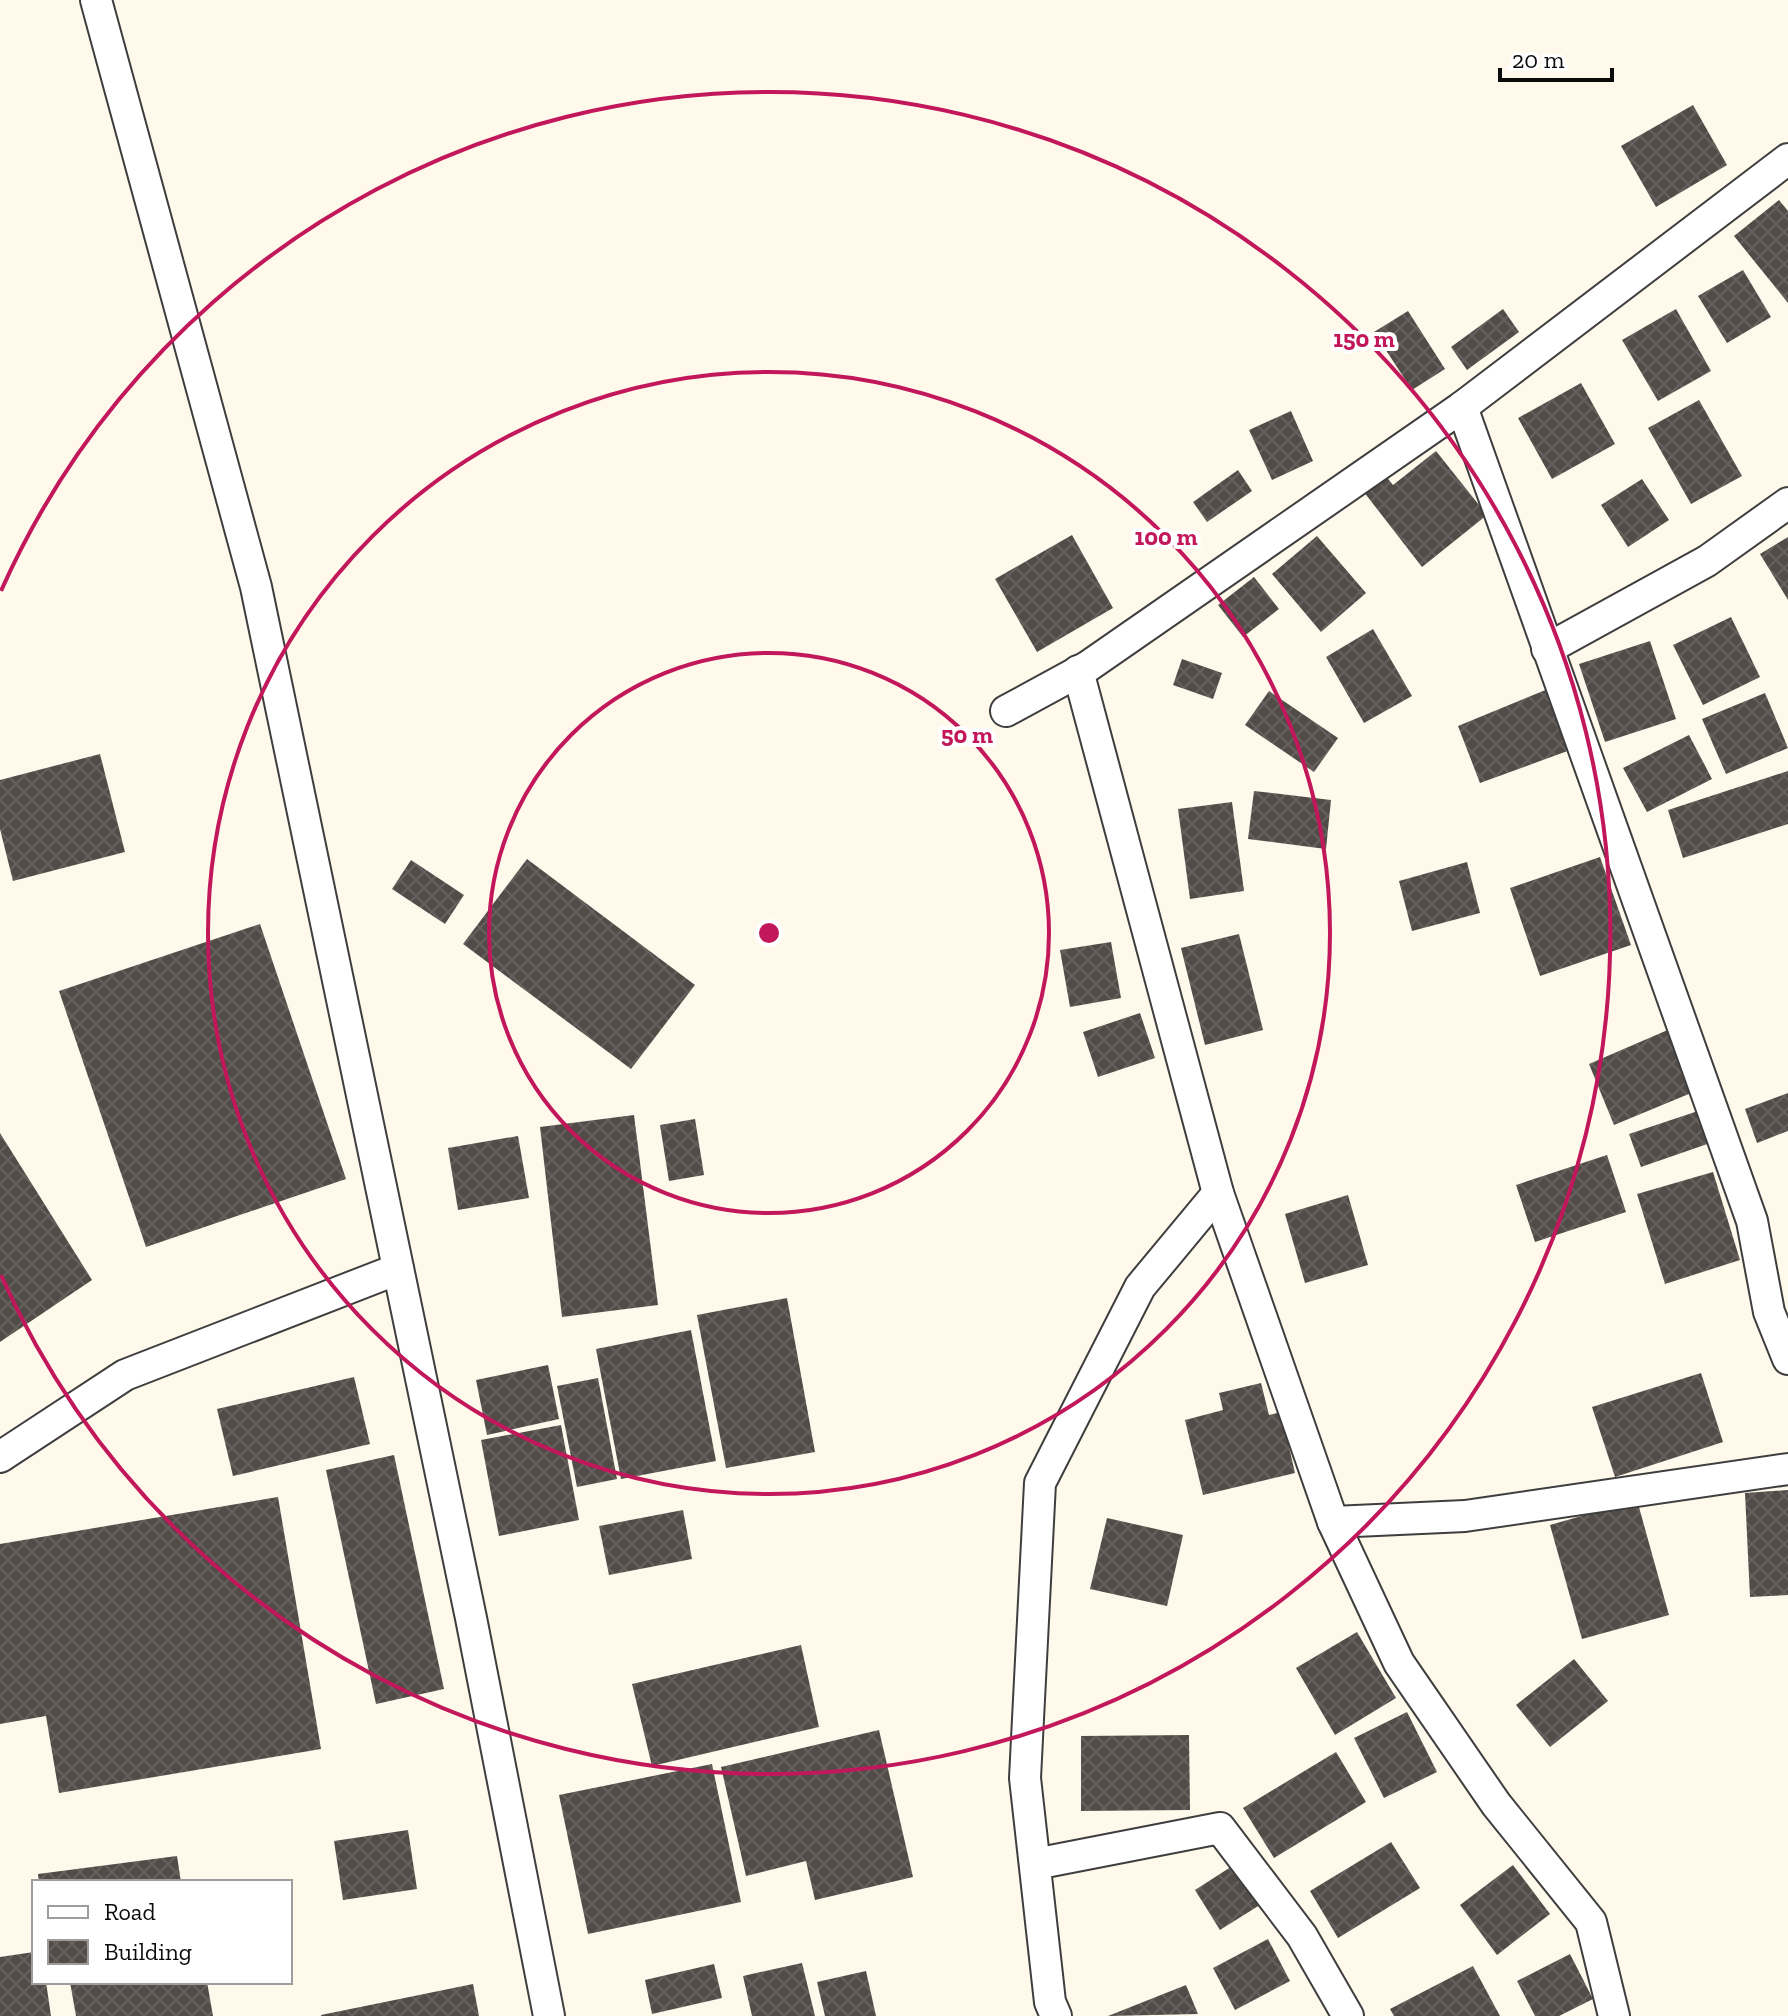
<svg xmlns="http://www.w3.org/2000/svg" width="1788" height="2016" viewBox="0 0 1788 2016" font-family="'Zilla Slab',serif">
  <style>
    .building { fill: url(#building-cross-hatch) }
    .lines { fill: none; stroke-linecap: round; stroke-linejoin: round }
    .street-casing { stroke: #3e3e3e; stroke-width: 34 }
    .street { stroke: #fff; stroke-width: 30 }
    .ring { fill: none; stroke: #c2185b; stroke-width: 4 }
    .centre { fill: #c2185b; stroke: #fff; stroke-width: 4 }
    .ring-label { font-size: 24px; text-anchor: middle; font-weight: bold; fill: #c2185b; stroke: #fff; stroke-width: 8; stroke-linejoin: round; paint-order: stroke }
  </style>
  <defs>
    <pattern id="building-cross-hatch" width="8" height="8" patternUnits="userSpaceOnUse" patternTransform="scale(2)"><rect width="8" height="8" fill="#524c48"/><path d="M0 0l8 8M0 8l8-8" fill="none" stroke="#66615e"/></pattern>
  </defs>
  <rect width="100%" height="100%" fill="#fef9ea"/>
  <g class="building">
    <path d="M1693,105L1727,165L1656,207L1621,146Z"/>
    <path d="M1779,200L1788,211V303L1734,236Z"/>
    <path d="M1743,270L1771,317L1727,343L1698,296Z"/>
    <path d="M1503,309L1519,332L1467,370L1451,347Z"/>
    <path d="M1676,309L1711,371L1658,401L1622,340Z"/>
    <path d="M1408,311L1445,369L1412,390L1374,332Z"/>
    <path d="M1581,383L1615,444L1552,479L1518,418Z"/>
    <path d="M1699,400L1742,476L1691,504L1648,428Z"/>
    <path d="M1291,411L1313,461L1272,480L1249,430Z"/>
    <path d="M1436,451L1487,515L1422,567L1360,487L1381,470L1393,485Z"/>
    <path d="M1238,470L1252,491L1207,522L1193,502Z"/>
    <path d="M1642,479L1669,520L1628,547L1601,505Z"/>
    <path d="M1072,535L1113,608L1037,652L995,579Z"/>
    <path d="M1317,536L1366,593L1321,632L1272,574Z"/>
    <path d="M1788,537V600L1760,554Z"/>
    <path d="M1254,577L1279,609L1243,637L1218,605Z"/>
    <path d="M1731,617L1760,677L1703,705L1673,645Z"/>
    <path d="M1373,629L1412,696L1364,723L1326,657Z"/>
    <path d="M1650,641L1676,719L1605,742L1579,664Z"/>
    <path d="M1182,659L1222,673L1213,699L1173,685Z"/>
    <path d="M1548,689L1573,749L1480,783L1458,726Z"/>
    <path d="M1269,691L1338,738L1314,772L1245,725Z"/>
    <path d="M1765,693L1788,748L1726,774L1702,719Z"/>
    <path d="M1689,735L1712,779L1647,812L1623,768Z"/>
    <path d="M100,754L125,852L13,881L0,829V780Z"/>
    <path d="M1788,771V824L1683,858L1668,810Z"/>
    <path d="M1254,791L1331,800L1326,849L1248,839Z"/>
    <path d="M1232,802L1244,891L1190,899L1178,809Z"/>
    <path d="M1600,857L1631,945L1540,976L1510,888Z"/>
    <path d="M527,859L695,985L631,1069L463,944Z"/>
    <path d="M411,860L464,895L445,924L392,889Z"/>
    <path d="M1467,862L1480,913L1412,931L1399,881Z"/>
    <path d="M260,924L346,1179L146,1247L59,991Z"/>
    <path d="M1239,934L1263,1030L1205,1045L1181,948Z"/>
    <path d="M1111,942L1121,998L1070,1007L1060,950Z"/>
    <path d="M1140,1013L1155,1058L1098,1077L1083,1032Z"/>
    <path d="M1670,1029L1696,1091L1614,1125L1589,1064Z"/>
    <path d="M1788,1093V1131L1757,1143L1745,1109Z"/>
    <path d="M1704,1109L1716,1141L1641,1167L1629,1134Z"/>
    <path d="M634,1115L658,1305L562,1317L540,1127Z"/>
    <path d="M695,1119L704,1175L669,1181L660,1125Z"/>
    <path d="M0,1133L92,1280L0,1342Z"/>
    <path d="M518,1136L529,1198L458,1210L448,1148Z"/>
    <path d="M1607,1155L1626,1212L1535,1242L1516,1185Z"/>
    <path d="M1713,1172L1740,1260L1665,1284L1637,1194Z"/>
    <path d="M1348,1195L1368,1265L1305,1283L1285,1214Z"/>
    <path d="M787,1298L815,1452L726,1468L697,1315Z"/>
    <path d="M691,1330L716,1461L621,1479L596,1349Z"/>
    <path d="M548,1365L559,1419L487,1435L476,1380Z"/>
    <path d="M1701,1373L1723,1442L1615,1477L1592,1407Z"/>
    <path d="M354,1377L370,1444L233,1476L217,1409Z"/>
    <path d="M598,1378L617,1479L577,1487L557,1386Z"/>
    <path d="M1261,1383L1269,1415L1281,1412L1295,1473L1203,1495L1185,1420L1223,1410L1219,1393Z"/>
    <path d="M561,1425L579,1520L499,1536L481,1440Z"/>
    <path d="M394,1455L444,1689L376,1704L326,1470Z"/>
    <path d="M1788,1490V1595L1750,1597L1745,1493Z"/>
    <path d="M278,1497L321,1749L59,1793L46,1716L0,1724V1544Z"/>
    <path d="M1637,1500L1669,1615L1582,1639L1550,1525Z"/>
    <path d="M683,1510L692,1559L609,1575L599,1526Z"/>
    <path d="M1107,1518L1183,1535L1167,1606L1090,1589Z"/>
    <path d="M1357,1632L1396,1698L1335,1735L1296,1668Z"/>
    <path d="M801,1645L819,1727L652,1766L632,1684Z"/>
    <path d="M1574,1659L1608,1701L1550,1747L1516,1705Z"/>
    <path d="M1407,1712L1437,1772L1384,1798L1354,1738Z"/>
    <path d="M879,1730L913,1877L815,1900L806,1861L746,1876L721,1767Z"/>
    <path d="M1189,1735L1190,1810L1081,1811V1736Z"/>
    <path d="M1336,1752L1366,1802L1274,1858L1243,1808Z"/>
    <path d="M712,1764L741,1902L588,1934L559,1795Z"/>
    <path d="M408,1830L417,1889L343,1900L334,1841Z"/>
    <path d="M1391,1842L1420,1888L1338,1938L1310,1891Z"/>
    <path d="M177,1856L181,1882H39L38,1874Z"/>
    <path d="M1237,1863L1263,1903L1220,1930L1195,1890Z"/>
    <path d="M1513,1865L1550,1914L1497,1955L1460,1905Z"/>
    <path d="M1268,1939L1290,1981L1235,2010L1213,1968Z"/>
    <path d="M34,1952V1982H46L51,2016H0V1957Z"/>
    <path d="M1570,1954L1593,1999L1559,2016H1535L1517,1981Z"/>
    <path d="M802,1963L815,2016H752L743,1976Z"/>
    <path d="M714,1964L722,1998L652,2014L645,1980Z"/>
    <path d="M1473,1966L1500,2016H1394L1390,2009Z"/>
    <path d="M866,1971L876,2016H825L817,1982Z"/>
    <path d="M70,1982H207L213,2016H76Z"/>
    <path d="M473,1984L479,2016H321V2015Z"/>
    <path d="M1186,1985L1198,2014L1108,2016Z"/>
  </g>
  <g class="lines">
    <defs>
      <g id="street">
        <path d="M96,0L256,587L471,1618L549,2016"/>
        <path d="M1462,407L1752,1221L1769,1312L1788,1359"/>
        <path d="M1547,649L1707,561L1788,503"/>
        <path d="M1078,671L1218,1193L1333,1522L1399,1663L1496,1804L1591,1922L1614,2016"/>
        <path d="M1006,711L1087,667L1462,407L1788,159"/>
        <path d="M0,1457L125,1375L398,1269"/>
        <path d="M1333,1522L1465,1516L1788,1469"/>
        <path d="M1035,1864L1220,1828L1302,1936L1348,2016"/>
        <path d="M1056,2016L1050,2002L1025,1778L1040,1483L1140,1287L1218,1193"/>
      </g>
    </defs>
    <use href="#street" class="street-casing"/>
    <use href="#street" class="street"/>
  </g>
  <g class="ring">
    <circle cx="769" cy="933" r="280"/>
    <circle cx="769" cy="933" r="561"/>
    <path d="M1 591A841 841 0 1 1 1 1275"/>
  </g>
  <circle cx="769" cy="933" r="12" class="centre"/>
  <g class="ring-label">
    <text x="1364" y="347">150 m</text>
    <text x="1166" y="545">100 m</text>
    <text x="967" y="743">50 m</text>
  </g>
  <rect x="32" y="1880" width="260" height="104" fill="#ffffff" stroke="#9d9d9d" stroke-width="2"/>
  <rect x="48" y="1906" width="40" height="12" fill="#ffffff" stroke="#9d9d9d" stroke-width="2"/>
  <text x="104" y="1920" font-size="24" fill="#0b0b0b">Road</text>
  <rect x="48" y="1940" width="40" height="24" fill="url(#building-cross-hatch)" stroke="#9d9d9d" stroke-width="2"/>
  <text x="104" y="1960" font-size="24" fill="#0b0b0b">Building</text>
  <path d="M1500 68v12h112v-12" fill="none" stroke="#0b0b0b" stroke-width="4"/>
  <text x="1512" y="68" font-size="24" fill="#0b0b0b" stroke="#ffffff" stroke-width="6" paint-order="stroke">20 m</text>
</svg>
